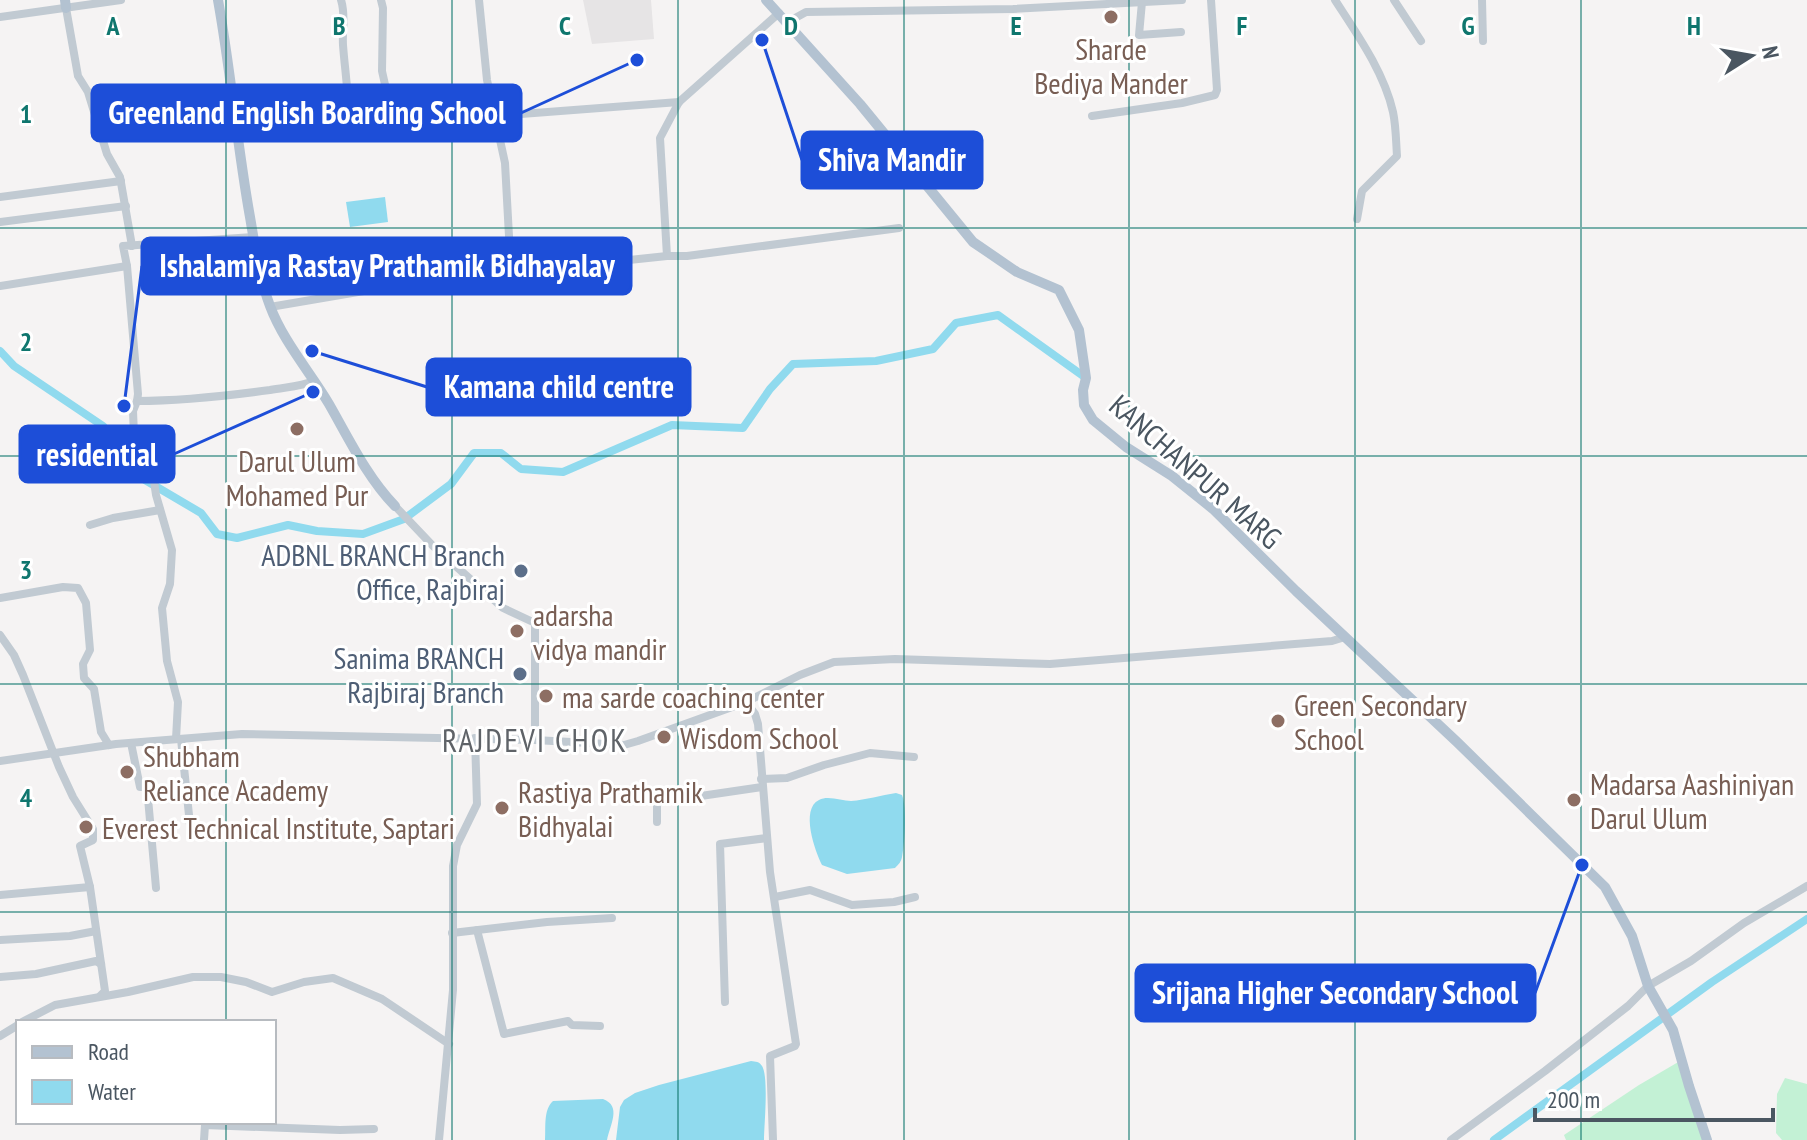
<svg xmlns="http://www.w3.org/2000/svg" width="1807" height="1140" viewBox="0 0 1807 1140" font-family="'PT Sans Narrow',sans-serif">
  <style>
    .education { fill: #e6e4e5 }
    .green { fill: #c3f1d5 }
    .water { fill: #90daee }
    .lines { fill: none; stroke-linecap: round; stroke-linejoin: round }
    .canal { stroke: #90daee; stroke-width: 8 }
    .minor { stroke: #c1cad2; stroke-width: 8 }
    .major { stroke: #b3c2d1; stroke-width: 10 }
    .grid { fill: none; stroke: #0f766e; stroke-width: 2; stroke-opacity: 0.55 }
    .education-dot { fill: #8d6e63; stroke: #fff; stroke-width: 3 }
    .service-dot { fill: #5c6f8a; stroke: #fff; stroke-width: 3 }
    .labels { text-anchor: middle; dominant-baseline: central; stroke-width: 6; stroke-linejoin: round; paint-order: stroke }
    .education-label { font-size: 30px; fill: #785e54; stroke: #fff; text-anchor: start }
    .street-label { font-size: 30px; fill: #4a5661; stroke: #fff }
    .service-label { font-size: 30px; fill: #4e5e75; stroke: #fff; text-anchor: end }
    .neighbourhood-label { font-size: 32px; letter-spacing: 2px; fill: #5f6368; stroke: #fff }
    .grid-label { font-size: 26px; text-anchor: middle; font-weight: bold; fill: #0f766e; stroke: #fff; stroke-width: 6; stroke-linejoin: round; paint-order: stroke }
    .leader { fill: none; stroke: #1d4ed8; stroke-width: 3 }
    .callout-dot { fill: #1d4ed8; stroke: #fff; stroke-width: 3 }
    .callout { fill: #1d4ed8; stroke: #1d4ed8; stroke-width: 3 }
    .callout-label { font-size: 32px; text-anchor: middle; font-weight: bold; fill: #fff }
  </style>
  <rect width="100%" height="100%" fill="#f5f3f3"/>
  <path class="education" d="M583,0H651L654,39L592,44Z"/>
  <g class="green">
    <path d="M1680,1061L1704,1140H1566L1564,1135L1639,1085Z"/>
    <path d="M1785,1078L1807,1084V1140H1782L1776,1133L1777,1094Z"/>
  </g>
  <g class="water">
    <path d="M385,197L388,222L350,227L346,202Z"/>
    <path d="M896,793L902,795C907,807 905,843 902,857C901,862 899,864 895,868L847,874L822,865C815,851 800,809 819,800C828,795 842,801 851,801C866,800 881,795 896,793Z"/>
    <path d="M751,1061C756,1062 759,1061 762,1066C769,1077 764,1126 764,1140H616L620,1107L624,1100L635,1093L659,1085Z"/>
    <path d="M603,1099C622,1106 610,1125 607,1140H545C546,1128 543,1110 553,1101Z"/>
  </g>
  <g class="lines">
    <g class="canal">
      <path d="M0,351L14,366L103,426L145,480L201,513L217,534L237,538L288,525L317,531L363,534L404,519L451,484L474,453H501L521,469L563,472L672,425L743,428L770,389L793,364L876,361L933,349L956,323L998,315L1086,378"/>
      <path d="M1494,1140L1712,982L1807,919"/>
    </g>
    <g class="minor">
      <path d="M341,0C346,15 342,30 343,45C345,73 350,99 348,128"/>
      <path d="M381,0L383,8L382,71L386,89"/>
      <path d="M479,0L487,80L505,163L511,273"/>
      <path d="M1335,0C1357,34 1384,72 1393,112C1396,126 1396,142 1397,156L1362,191L1357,219"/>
      <path d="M1394,0L1421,41"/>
      <path d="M1482,0L1483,41"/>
      <path d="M1142,2L1139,35L1181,32"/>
      <path d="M66,8L78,76L88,92L107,154L120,177L132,246"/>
      <path d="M0,17L121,0"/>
      <path d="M788,22L806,12L1013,9L1182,0"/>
      <path d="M495,116L679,102"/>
      <path d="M1092,116L1182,103L1215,95L1217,90L1211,0"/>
      <path d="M0,197L121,181"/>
      <path d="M0,222L126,206"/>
      <path d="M253,237L123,246L127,266L138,394L137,401C182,401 226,396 270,390C285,387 300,387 314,381"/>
      <path d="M667,256L660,138L679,102L779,13"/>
      <path d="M0,286L127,266"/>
      <path d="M270,307L440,278H458L667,256H687L899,228"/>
      <path d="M137,401L133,411L134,435L141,453L152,468L156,495L172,550L170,584L162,608L167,661L178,702L176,739"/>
      <path d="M395,506L433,546L503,608L535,623V740"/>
      <path d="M90,525L113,518L160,510"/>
      <path d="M0,598L63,587L78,588L86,603L90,650L83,664L84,678L94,689L101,732L109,745"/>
      <path d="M0,635L14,655L23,675L59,767L73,797L93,829V840L80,846L90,887L105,991L100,996"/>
      <path d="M746,702L755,714L758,724L770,872L796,1044L795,1046L770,1056L773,1140"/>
      <path d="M181,739L191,834"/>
      <path d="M131,743L140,787H147L156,888"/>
      <path d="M0,761L116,744L242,734L535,740L624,745L638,741L746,702L800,675L834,662L895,659L1050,664L1332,641L1345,637"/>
      <path d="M761,779L787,778L824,765L870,753L914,757"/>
      <path d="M657,822V803L660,802L762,787"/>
      <path d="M0,895L90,887"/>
      <path d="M775,897L810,890L852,905L894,902L915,897"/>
      <path d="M477,930L504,1034L568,1021L572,1025L600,1026"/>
      <path d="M452,933L547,922L612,918"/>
      <path d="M0,940L70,936L96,931"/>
      <path d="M0,977L36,974L96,961L101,964"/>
      <path d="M725,1002L720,844L767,838"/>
      <path d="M22,1022L55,1005L128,992L193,977H221L246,982L272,992L304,982L333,978L382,999L449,1044"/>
      <path d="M0,1036L18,1025"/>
      <path d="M204,1140L205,1125L340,1130L374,1129"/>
      <path d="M439,1140L453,990V866L457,845L477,804L475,738"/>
      <path d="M1451,1140L1545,1071L1628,1006L1648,986L1691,961L1744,923L1807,886"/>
    </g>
    <g class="major">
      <path d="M65,0L66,8"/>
      <path d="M218,0C231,72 237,145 250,217C255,246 259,277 270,306C283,341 310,372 329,404C349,439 367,477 395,506"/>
      <path d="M766,0L860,104L973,242L1017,272L1059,290L1079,330L1086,378L1083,390L1084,405L1093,420L1126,447L1172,476L1213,509L1296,591L1457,742L1605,887L1632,936L1648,986L1673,1030L1689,1086L1707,1140"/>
    </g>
  </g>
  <path class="grid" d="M226,0V1022M452,0V1140M678,0V1140M904,0V1140M1129,0V1140M1355,0V1140M1581,0V1140M0,228H1807M0,456H1807M0,684H1807M0,912H1807M226,1122V1140"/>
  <g class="education-dot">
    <circle cx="1111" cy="17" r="8"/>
    <circle cx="297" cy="429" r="8"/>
    <circle cx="517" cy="631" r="8"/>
    <circle cx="546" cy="696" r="8"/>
    <circle cx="1278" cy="721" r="8"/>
    <circle cx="664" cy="737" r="8"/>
    <circle cx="127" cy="772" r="8"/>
    <circle cx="1574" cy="800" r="8"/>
    <circle cx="502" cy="808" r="8"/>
    <circle cx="86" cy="827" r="8"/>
  </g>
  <g class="service-dot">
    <circle cx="521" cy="571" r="8"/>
    <circle cx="520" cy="674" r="8"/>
  </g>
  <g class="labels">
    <g class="education-label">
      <text x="1111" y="48" text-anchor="middle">Sharde<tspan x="1111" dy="34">Bediya Mander</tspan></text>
      <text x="297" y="460" text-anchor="middle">Darul Ulum<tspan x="297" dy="34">Mohamed Pur</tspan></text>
      <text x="533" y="614">adarsha<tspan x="533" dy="34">vidya mandir</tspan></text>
      <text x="562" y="696">ma sarde coaching center</text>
      <text x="1294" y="704">Green Secondary<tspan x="1294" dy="34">School</tspan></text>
      <text x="680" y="737">Wisdom School</text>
      <text x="143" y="755">Shubham<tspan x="143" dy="34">Reliance Academy</tspan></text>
      <text x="1590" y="783">Madarsa Aashiniyan<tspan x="1590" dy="34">Darul Ulum</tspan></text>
      <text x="518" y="791">Rastiya Prathamik<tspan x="518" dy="34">Bidhyalai</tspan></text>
      <text x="102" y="827">Everest Technical Institute, Saptari</text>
    </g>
    <g class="street-label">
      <text transform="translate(1196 471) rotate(41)">KANCHANPUR MARG</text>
    </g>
    <g class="service-label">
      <text x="505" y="554">ADBNL BRANCH Branch<tspan x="505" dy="34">Office, Rajbiraj</tspan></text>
      <text x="504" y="657">Sanima BRANCH<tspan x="504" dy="34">Rajbiraj Branch</tspan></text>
    </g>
    <g class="neighbourhood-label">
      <text x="535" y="740">RAJDEVI CHOK</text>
    </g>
  </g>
  <g class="grid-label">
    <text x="113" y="35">A</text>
    <text x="339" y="35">B</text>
    <text x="565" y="35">C</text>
    <text x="791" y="35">D</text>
    <text x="1016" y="35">E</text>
    <text x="1242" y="35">F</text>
    <text x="1468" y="35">G</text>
    <text x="1694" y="35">H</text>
    <text x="26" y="123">1</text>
    <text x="26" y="351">2</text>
    <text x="26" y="579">3</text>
    <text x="26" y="807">4</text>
  </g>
  <path class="leader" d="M637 60L521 113M762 40L802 160M124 406L142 266M312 351L427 387M313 392L174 454M1582 865L1535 993"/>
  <g class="callout-dot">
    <circle cx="637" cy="60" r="8"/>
    <circle cx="762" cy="40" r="8"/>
    <circle cx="124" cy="406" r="8"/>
    <circle cx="312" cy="351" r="8"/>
    <circle cx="313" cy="392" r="8"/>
    <circle cx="1582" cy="865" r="8"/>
  </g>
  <g class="callout">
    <rect x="92" y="85" width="429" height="56" rx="8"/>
    <rect x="802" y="132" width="180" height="56" rx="8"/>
    <rect x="142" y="238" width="489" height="56" rx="8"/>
    <rect x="427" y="359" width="263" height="56" rx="8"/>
    <rect x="20" y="426" width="154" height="56" rx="8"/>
    <rect x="1136" y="965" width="399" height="56" rx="8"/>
  </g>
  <g class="callout-label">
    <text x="307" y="124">Greenland English Boarding School</text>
    <text x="892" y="171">Shiva Mandir</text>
    <text x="387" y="277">Ishalamiya Rastay Prathamik Bidhayalay</text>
    <text x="559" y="398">Kamana child centre</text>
    <text x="97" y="466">residential</text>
    <text x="1335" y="1004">Srijana Higher Secondary School</text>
  </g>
  <rect x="16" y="1020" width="260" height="104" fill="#ffffff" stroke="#b7bbc0" stroke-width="2"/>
  <rect x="32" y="1046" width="40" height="12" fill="#b3c2d1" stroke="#b7bbc0" stroke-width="2"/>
  <text x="88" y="1060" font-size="24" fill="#4a5661">Road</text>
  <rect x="32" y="1080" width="40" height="24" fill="#90daee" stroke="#b7bbc0" stroke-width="2"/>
  <text x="88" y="1100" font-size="24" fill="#4a5661">Water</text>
  <g transform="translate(1751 56) rotate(79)" stroke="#ffffff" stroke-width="6" paint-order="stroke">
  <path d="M0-6L14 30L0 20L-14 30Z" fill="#4a5661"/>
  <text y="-12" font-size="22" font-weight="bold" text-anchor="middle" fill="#4a5661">N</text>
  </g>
  <path d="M1535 1108v12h238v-12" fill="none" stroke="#4a5661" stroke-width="4"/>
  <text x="1547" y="1108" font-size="24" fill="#4a5661" stroke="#ffffff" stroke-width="6" paint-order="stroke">200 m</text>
</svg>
